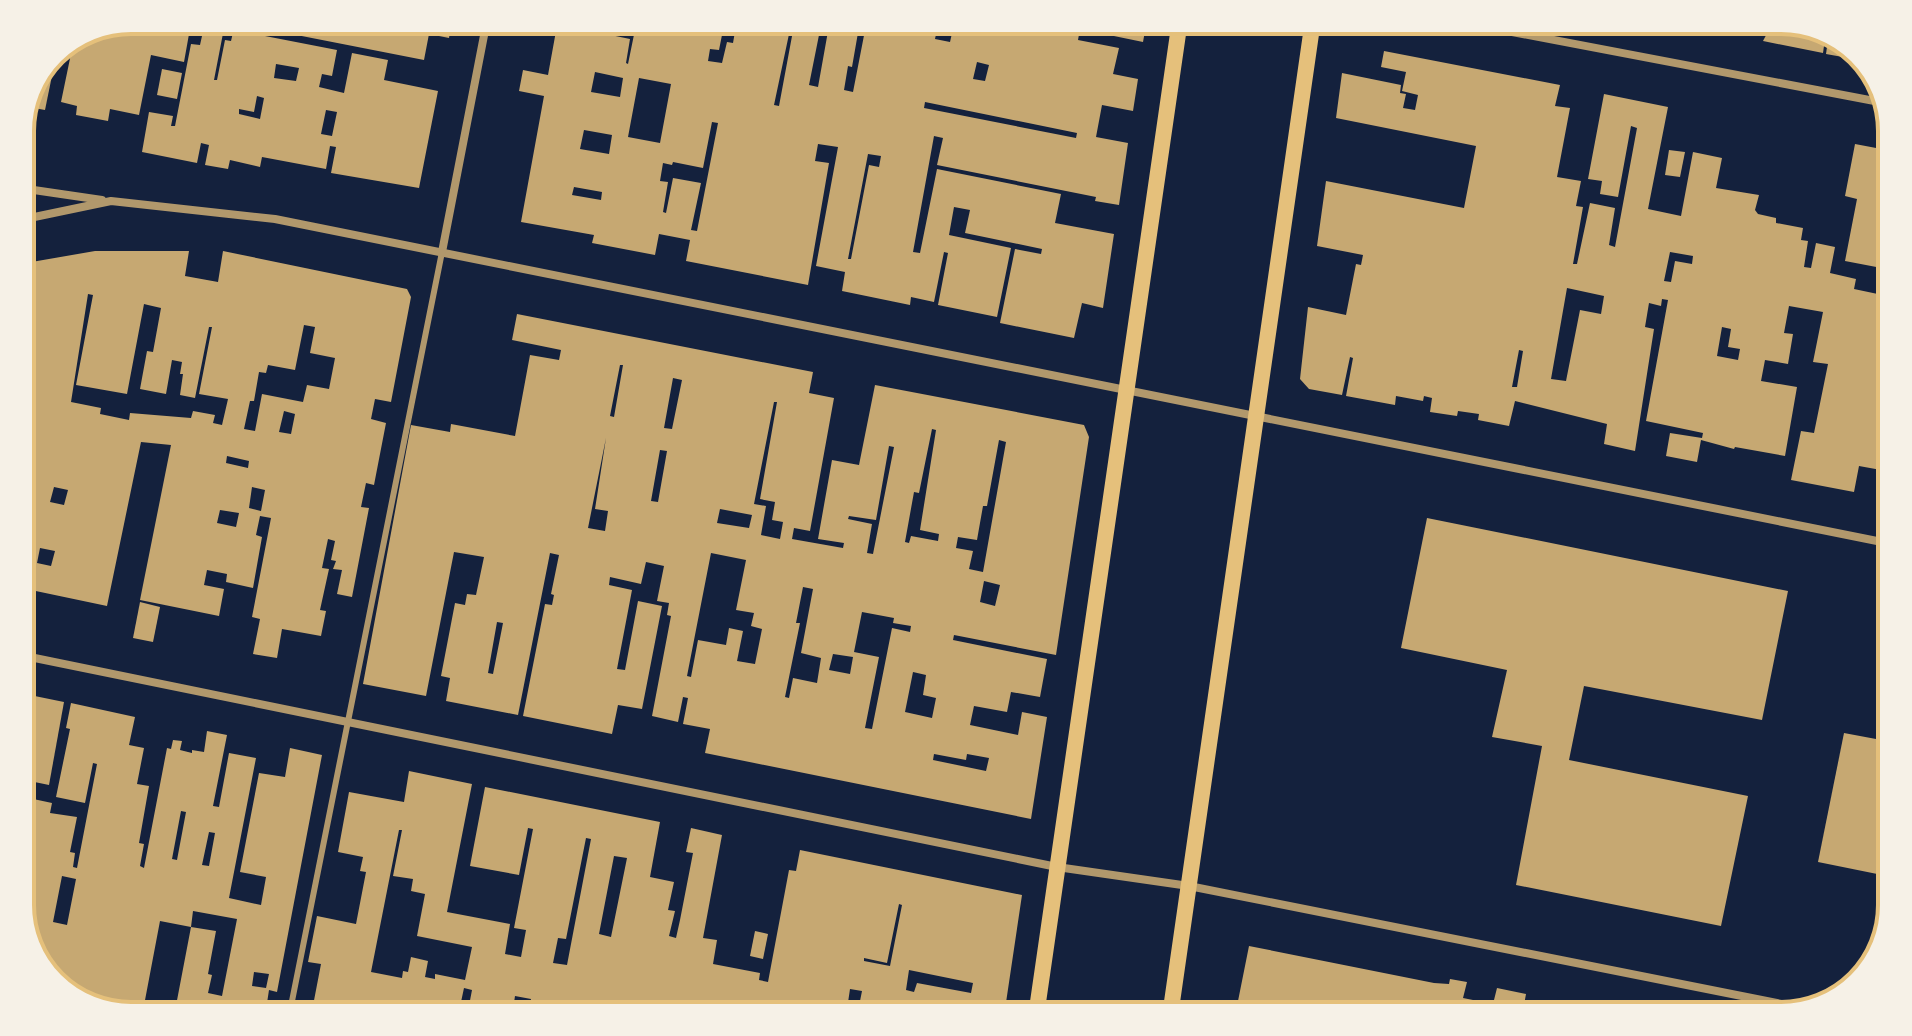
<svg xmlns="http://www.w3.org/2000/svg" width="1912" height="1036" viewBox="0 0 1912 1036" font-family="'IBM Plex Serif',serif">
  <style>
    .building { fill: #c6a872; fill-rule: evenodd }
    .lines { fill: none; stroke-linecap: round; stroke-linejoin: round }
    .service { stroke: #b1986c; stroke-width: 6 }
    .minor { stroke: #b1986c; stroke-width: 8 }
    .secondary { stroke: #e5c07b; stroke-width: 16 }
    .rim { fill: none; stroke: #e5c07b; stroke-width: 4 }
  </style>
  <rect width="100%" height="100%" fill="#14213d"/>
  <g class="building">
    <path d="M131,20H452L449,38L429,34L424,60L266,29L265,36L337,50L332,76L322,74L319,87L344,93L352,53L388,60L384,80L438,91L419,188L331,173L336,147L330,146L326,169L262,157L260,167L230,160L228,169L205,165L209,145L201,143L197,163L142,152L149,112L173,116L171,126H175L191,44L200,45L202,36L197,35L199,25L191,23L184,62L151,55L139,115L110,109L108,121L76,115L77,106L61,102L73,44ZM225,23L235,24L231,41L225,40L217,80H214ZM276,64L299,68L296,81L274,78ZM257,96L264,98L260,119L239,114V109L254,112ZM326,110L337,112L332,136L321,134Z"/>
    <path d="M558,20H604L601,33L630,39L626,63L628,64L637,20H725L719,50L710,49L708,61L722,63L727,42L733,43L737,20H792L774,105L779,106L795,20H822L809,85L818,87L830,20H855L854,26L859,27L852,67L848,66L844,90L853,92L867,20H939L935,39L950,42L955,20H1147L1143,42L1080,29L1078,40L1119,48L1113,74L1138,79L1133,111L1102,105L1096,137L1128,143L1119,205L1095,201L1096,197L937,165L943,138L934,136L913,252L920,253L937,169L1061,194L1055,223L1114,234L1103,308L1082,303L1074,338L1000,323L1015,249L1041,254L1042,249L965,233L970,210L954,207L949,235L1011,248L997,317L938,305L948,253L944,252L934,302L911,297L910,305L842,291L845,272L816,266L838,147L818,144L815,161L829,163L808,285L686,261L690,240L659,234L655,255L592,243L594,235L521,222L544,96L519,91L523,70L548,75ZM977,62L989,65L985,81L973,79ZM595,72L623,78L620,97L591,92ZM639,78L671,84L660,143L628,137ZM925,102L1077,133L1076,138L924,108ZM712,122L718,123L697,231L691,230L701,183L673,178L666,213L663,212L668,182L660,181L663,163L672,165L673,162L703,168ZM584,130L612,135L609,154L580,149ZM868,154L881,156L879,167L869,165L851,259H848ZM574,187L602,192L601,200L572,195Z"/>
    <path d="M1663,20H1735L1733,35Z"/>
    <path d="M1774,20L1826,32L1823,53L1763,41Z"/>
    <path d="M1829,33L1836,35L1865,61L1826,54Z"/>
    <path d="M57,51L45,110L28,107L53,52Z"/>
    <path d="M1384,51L1560,85L1555,106L1570,108L1557,177L1581,181L1576,206L1583,207L1573,264H1577L1590,203L1615,208L1609,245L1615,247L1637,128L1631,126L1618,197L1600,194L1602,181L1588,179L1604,94L1668,107L1648,209L1681,216L1693,152L1722,158L1716,188L1759,195L1755,210L1758,214L1776,218V223L1803,228L1801,240L1808,241L1804,267L1811,268L1816,243L1835,247L1830,273L1856,279L1854,289L1892,297V372L1889,391H1892V472L1859,466L1854,492L1791,480L1801,431L1814,433L1828,364L1813,362L1823,312L1789,306L1784,333L1793,334L1788,364L1765,360L1761,381L1797,387L1785,456L1735,447L1734,449L1701,440L1697,462L1666,456L1670,433L1702,438L1703,433L1646,421L1668,300L1662,299L1661,306L1649,303L1645,327L1654,329L1635,451L1604,444L1607,424L1515,401L1509,426L1478,420L1479,414L1458,411L1457,416L1430,412L1432,398L1424,396L1423,401L1396,396L1395,405L1346,396L1353,358L1350,357L1342,395L1309,389L1300,379L1308,307L1346,315L1356,264L1361,265L1363,255L1317,246L1326,181L1464,208L1476,146L1336,118L1342,73L1401,85L1400,93L1406,94L1403,108L1415,110L1418,95L1402,91L1406,72L1381,67ZM1670,252L1693,256L1692,264L1675,261L1671,282L1664,281ZM1567,288L1604,296L1601,314L1580,310L1566,381L1551,379ZM1722,327L1731,329L1728,347L1740,349L1738,360L1717,356ZM1519,350L1523,351L1517,387H1512Z"/>
    <path d="M162,69L182,73L177,99L157,95Z"/>
    <path d="M1855,144L1892,151V270L1845,261L1857,199L1845,196Z"/>
    <path d="M1669,150L1685,152L1680,177L1665,175Z"/>
    <path d="M95,251H189L185,276L218,282L223,251L407,289L411,297L391,402L375,399L371,419L386,423L374,485L366,483L361,507L369,508L352,597L337,594L342,570L333,569L336,561L331,560L335,541L328,539L322,568L329,569L320,610L326,611L321,636L282,629L277,658L253,654L260,619L252,617L271,518L260,516L256,535L262,537L253,588L226,582L227,574L207,570L204,585L224,589L219,616L140,600L171,445L141,442L107,606L31,590L24,617L20,616V264ZM88,294L93,295L76,385L127,394L144,304L148,305L161,308L153,352L147,351L140,389L166,394L172,360L182,362L180,374H183L180,395L195,398L209,327H212L199,394L228,399L222,425L213,423L215,415L193,411L191,418L130,413L129,420L100,414L101,408L71,402ZM304,325L315,327L310,353L335,358L329,389L307,385L303,402L262,394L255,431L244,429L250,401H254L259,372L266,373L268,365L295,370ZM284,411L295,414L291,434L279,432ZM227,456L249,461L248,468L226,463ZM54,487L68,490L64,505L50,502ZM252,487L265,490L261,511L249,508ZM220,510L239,513L236,527L217,523ZM40,548L55,551L51,566L37,563Z"/>
    <path d="M517,314L813,372L809,393L834,398L810,531L794,528L792,539L843,548L844,543L818,539L832,460L859,465L875,385L1084,425L1089,437L1056,655L954,635L953,640L1047,659L1040,697L1011,692L1007,712L974,706L970,725L1018,735L1022,712L1047,717L1031,819L705,753L710,729L683,724L688,698L683,697L678,722L652,716L671,616L667,615L669,603L657,601L664,566L646,562L641,584L610,577L609,585L632,590L617,669L625,670L638,601L662,606L642,709L618,705L612,734L523,716L545,604L552,605L554,595L551,594L559,555L550,553L518,715L446,701L450,678L441,676L455,603L465,605L467,594L476,595L484,557L454,552L426,696L363,684L411,425L450,432L451,424L515,436L530,355L559,360L561,350L512,340ZM620,365H623L614,417L610,416ZM673,378L682,380L672,429L664,428ZM774,402H777L760,499L775,502L772,520L783,522L780,539L761,535L766,506L754,504ZM932,429L936,430L920,530L939,534L938,541L911,536L909,543L905,542L914,492L919,493ZM606,438L595,509L608,511L605,531L588,528ZM999,440L1006,442L983,572L969,569L973,551L956,548L958,537L977,540L983,506H987ZM889,446L894,447L873,554L867,553L872,524L848,519L849,516L876,520ZM660,450L667,451L658,502L651,501ZM720,509L752,515L749,528L717,523ZM711,553L746,560L736,610L754,613L751,626L762,629L755,664L737,661L743,631L729,628L726,645L698,640L691,677L687,676ZM984,581L1000,585L995,606L980,602ZM803,587L813,589L801,653L821,658L817,683L793,678L789,698L785,697L800,623H796ZM862,612L894,618L893,623L911,626L910,632L892,628L872,729L865,728L879,657L854,652ZM497,622L503,623L493,674L488,673ZM833,654L853,657L850,674L829,670ZM913,672L926,675L923,695L936,698L932,718L905,712ZM934,754L966,760L967,754L989,758L986,771L933,760Z"/>
    <path d="M1427,518L1788,591L1762,720L1584,686L1569,760L1748,796L1721,926L1516,885L1542,746L1492,737L1507,670L1401,648Z"/>
    <path d="M140,602L160,607L153,642L133,638Z"/>
    <path d="M20,693L64,702L49,785L20,779Z"/>
    <path d="M71,703L135,717L129,745L144,748L137,784L149,786L139,843L144,844L140,866L144,868L167,748L171,749L173,740L182,741L180,750L192,753V750L204,752L207,731L227,735L213,806L219,807L229,753L256,758L229,898L261,905L266,877L240,872L259,773L285,777L290,748L322,755L277,992L269,990L265,1016H174L191,927L216,931L208,974L212,975L208,993L222,996L237,919L193,911L191,927L160,921L142,1016H131L76,1001L38,966L20,912V818L24,797L52,803L50,813L77,817L70,852L75,853L73,867L77,868L97,764L93,763L85,803L56,797L70,729L66,728ZM181,811L186,812L177,860L172,859ZM209,832L215,833L209,866L202,865ZM62,876L76,879L67,925L53,922ZM254,972L269,974L266,988L252,986Z"/>
    <path d="M1844,733L1892,742V877L1818,862Z"/>
    <path d="M409,771L472,784L447,912L510,924L505,954L521,957L526,930L514,928L533,829L528,828L519,875L470,866L485,787L660,822L650,877L674,882L668,910L675,911L669,936L676,938L680,920L693,853L686,852L691,828L722,835L703,938L717,940L713,964L760,973L759,980L768,982L789,870L796,871L800,850L1022,895L1004,1016H857L862,991L850,989L846,1016H528L531,999L515,996L512,1016H467L472,990L464,988L458,1016H311L321,964L308,962L317,916L356,924L366,872L360,871L363,857L338,852L349,792L404,802ZM399,830H402L393,876L413,879L411,891L425,894L417,936L472,947L465,980L435,974V979L425,977L428,961L411,957L408,972L403,971L402,978L371,972ZM586,838L591,839L567,965L553,963L558,938L566,939ZM614,856L627,858L611,937L599,934ZM899,904L902,905L890,966L864,961V958L887,963ZM909,970L973,983L971,993L917,983L914,992L906,990Z"/>
    <path d="M755,931L768,934L763,959L750,956Z"/>
    <path d="M1249,946L1434,983L1449,984L1450,979L1467,982L1463,998L1493,1004L1497,988L1526,994L1522,1016H1460L1461,1012H1456L1455,1016H1235Z"/>
    <path d="M1582,1005L1616,1011L1615,1016H1579Z"/>
  </g>
  <g class="lines">
    <path class="service" d="M289,1016L442,252"/>
    <g class="minor">
      <path d="M1449,20L1885,103"/>
      <path d="M20,188L102,200"/>
      <path d="M20,220L111,201L275,219L1892,544"/>
      <path d="M442,252L487,20"/>
      <path d="M20,655L1057,867L1189,886L1807,1009"/>
    </g>
    <g class="secondary">
      <path d="M1036,1016L1180,20"/>
      <path d="M1170,1016L1313,20"/>
    </g>
  </g>
  <path d="M0 0H1912V1036H0ZM131 34H1781A97 97 0 0 1 1878 131V905A97 97 0 0 1 1781 1002H131A97 97 0 0 1 34 905V131A97 97 0 0 1 131 34Z" fill="#f6f1e7" fill-rule="evenodd"/>
  <path class="rim" d="M131 34H1781A97 97 0 0 1 1878 131V905A97 97 0 0 1 1781 1002H131A97 97 0 0 1 34 905V131A97 97 0 0 1 131 34Z"/>
</svg>
